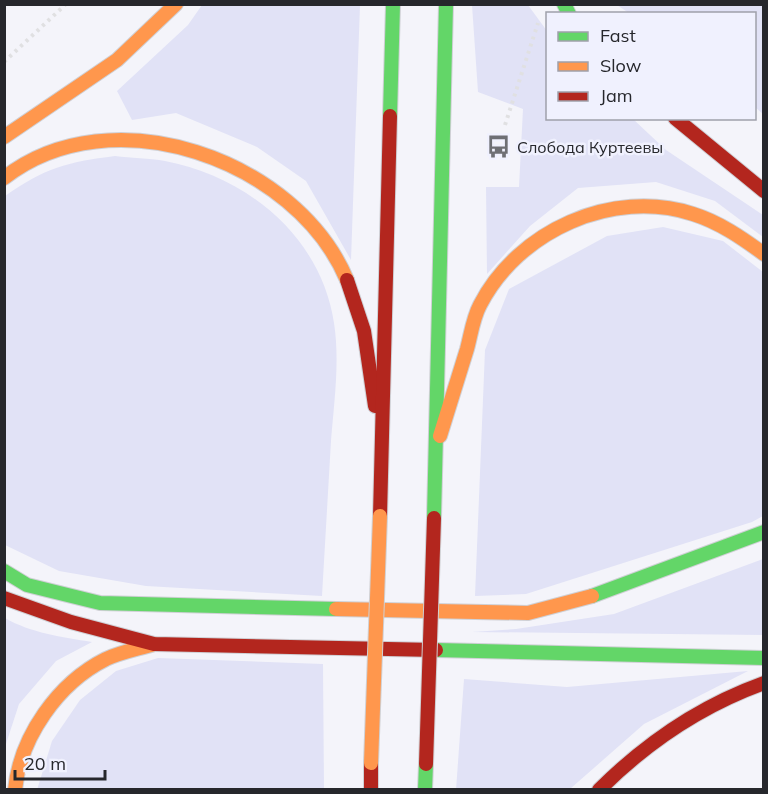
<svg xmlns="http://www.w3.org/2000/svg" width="768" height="794" viewBox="0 0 768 794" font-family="Mulish,sans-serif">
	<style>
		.green { fill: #e1e2f6 }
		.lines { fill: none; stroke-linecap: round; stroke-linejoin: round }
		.fast-casing { stroke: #cfd0d5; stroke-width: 16 }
		.slow-casing { stroke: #cfd0d5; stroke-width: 16 }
		.jam-casing { stroke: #cfd0d5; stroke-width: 16 }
		.path { stroke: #e0e0e2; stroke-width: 4; stroke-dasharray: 3 4.5; stroke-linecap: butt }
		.fast { stroke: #63d668; stroke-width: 14 }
		.slow { stroke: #ff974d; stroke-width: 14 }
		.jam { stroke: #b3261e; stroke-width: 14 }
		.slow-bridge-casing { stroke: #d0d0d3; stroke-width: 16; stroke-linecap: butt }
		.jam-bridge-casing { stroke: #d0d0d3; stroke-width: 16; stroke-linecap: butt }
		.slow-bridge { stroke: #ff974d; stroke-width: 14 }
		.jam-bridge { stroke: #b3261e; stroke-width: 14 }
		.labels { text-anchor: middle; stroke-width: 5; stroke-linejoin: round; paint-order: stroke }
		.poi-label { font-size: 16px; fill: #26272c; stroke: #f0f1fe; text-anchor: start }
	</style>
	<rect width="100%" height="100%" fill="#f4f4fa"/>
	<!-- green -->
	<g class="green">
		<polygon points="202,5 360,5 351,260 306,181 257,147 176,113 132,120 117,91 188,25"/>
		<polygon points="472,5 528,5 547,31 548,118 633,119 666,150 763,215 763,237 715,201 656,182 578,188 530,226 487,274 486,187 519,187 523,109 478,92"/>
		<polygon points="617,5 763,5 763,114 755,107 754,14 629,13"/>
		<path d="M115,156C131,158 149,158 165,161C248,177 321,237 334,323C340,361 334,403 331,441C328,493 325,544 322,596L146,586L59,571L5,545V196C45,168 67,162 115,156Z"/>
		<polygon points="663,227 723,241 763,272 763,516 752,522 526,594 475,596 485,350 509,289 607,236"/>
		<polygon points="763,559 763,635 472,632 516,629 614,614"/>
		<path d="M5,618C31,633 62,637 92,642L56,661L19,704L5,747Z"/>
		<polygon points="158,658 323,664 324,789 37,790 52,741 80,700 116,671"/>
		<polygon points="748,671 644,724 570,789 456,790 464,679 567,687"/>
	</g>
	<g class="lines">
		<defs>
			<g id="fast">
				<polyline points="564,4 569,14"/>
				<polyline points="390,116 393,4"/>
				<polyline points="434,518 446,4"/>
				<polyline points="4,571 27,585 100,603 336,609"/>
				<polyline points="592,596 764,532"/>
				<polyline points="436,650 764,658"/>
				<polyline points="425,790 426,764"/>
			</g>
			<g id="slow">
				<polyline points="4,137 117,60 176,4"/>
				<path d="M4,178C111,94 296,159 347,280"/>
				<path d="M440,436C449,407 458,378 467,349C471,334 473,318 480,305C518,231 612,188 693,214C719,222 742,238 764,254"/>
				<polyline points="336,609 528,613 592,596"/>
				<path d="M15,790C20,737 58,683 106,659C121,652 138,649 154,644"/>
			</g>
			<g id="jam">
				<polyline points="675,118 764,191"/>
				<polyline points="347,280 364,331 375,406"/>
				<polyline points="380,516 390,116"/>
				<polyline points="4,598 71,622 154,644 436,650"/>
				<polyline points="371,763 371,790"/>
				<path d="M599,790C647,742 700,706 764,683"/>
			</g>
		</defs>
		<!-- fast casing -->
		<use href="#fast" class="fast-casing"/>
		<!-- slow casing -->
		<use href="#slow" class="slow-casing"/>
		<!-- jam casing -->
		<use href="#jam" class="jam-casing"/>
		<!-- path -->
		<g class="path">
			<polyline points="4,62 66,4"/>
			<polyline points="505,125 538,23"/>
		</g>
		<!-- fast -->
		<use href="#fast" class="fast"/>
		<!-- slow -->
		<use href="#slow" class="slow"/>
		<!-- jam -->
		<use href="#jam" class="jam"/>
		<defs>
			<polyline id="slow-bridge" points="371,763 380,516"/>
			<polyline id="jam-bridge" points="426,764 434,518"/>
		</defs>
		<!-- slow-bridge casing -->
		<use href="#slow-bridge" class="slow-bridge-casing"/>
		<!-- jam-bridge casing -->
		<use href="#jam-bridge" class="jam-bridge-casing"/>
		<!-- slow-bridge -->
		<use href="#slow-bridge" class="slow-bridge"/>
		<!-- jam-bridge -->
		<use href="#jam-bridge" class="jam-bridge"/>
	</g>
	<!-- icons -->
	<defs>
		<symbol id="bus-bare" viewBox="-9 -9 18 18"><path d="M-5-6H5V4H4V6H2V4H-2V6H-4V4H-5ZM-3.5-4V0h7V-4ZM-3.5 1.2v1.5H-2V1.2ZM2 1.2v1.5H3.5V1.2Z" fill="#6e6f74" stroke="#f0f1fe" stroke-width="2.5" paint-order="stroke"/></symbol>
	</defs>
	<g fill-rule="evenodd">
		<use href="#bus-bare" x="482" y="130" width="33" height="33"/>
	</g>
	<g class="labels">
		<!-- poi labels -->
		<g class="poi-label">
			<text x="517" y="153">Слобода Куртеевы</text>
		</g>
	</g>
	<!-- border -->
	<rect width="768" height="794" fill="none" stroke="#26272c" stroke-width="12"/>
	<!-- legend -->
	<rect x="546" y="12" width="210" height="108" fill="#f0f1fe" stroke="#9fa0aa" stroke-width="1.5"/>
	<rect x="558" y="32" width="30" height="9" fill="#63d668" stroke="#9fa0aa" stroke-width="1.5"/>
	<text x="600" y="42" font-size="18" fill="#26272c">Fast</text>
	<rect x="558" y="62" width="30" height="9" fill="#ff974d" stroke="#9fa0aa" stroke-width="1.5"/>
	<text x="600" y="72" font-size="18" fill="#26272c">Slow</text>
	<rect x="558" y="92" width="30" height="9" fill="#b3261e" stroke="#9fa0aa" stroke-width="1.5"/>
	<text x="600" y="102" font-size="18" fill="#26272c">Jam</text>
	<!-- scale -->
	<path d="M15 770v9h90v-9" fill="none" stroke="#26272c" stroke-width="3"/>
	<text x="24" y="770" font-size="18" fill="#26272c" stroke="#f0f1fe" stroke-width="4.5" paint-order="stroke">20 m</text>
</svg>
